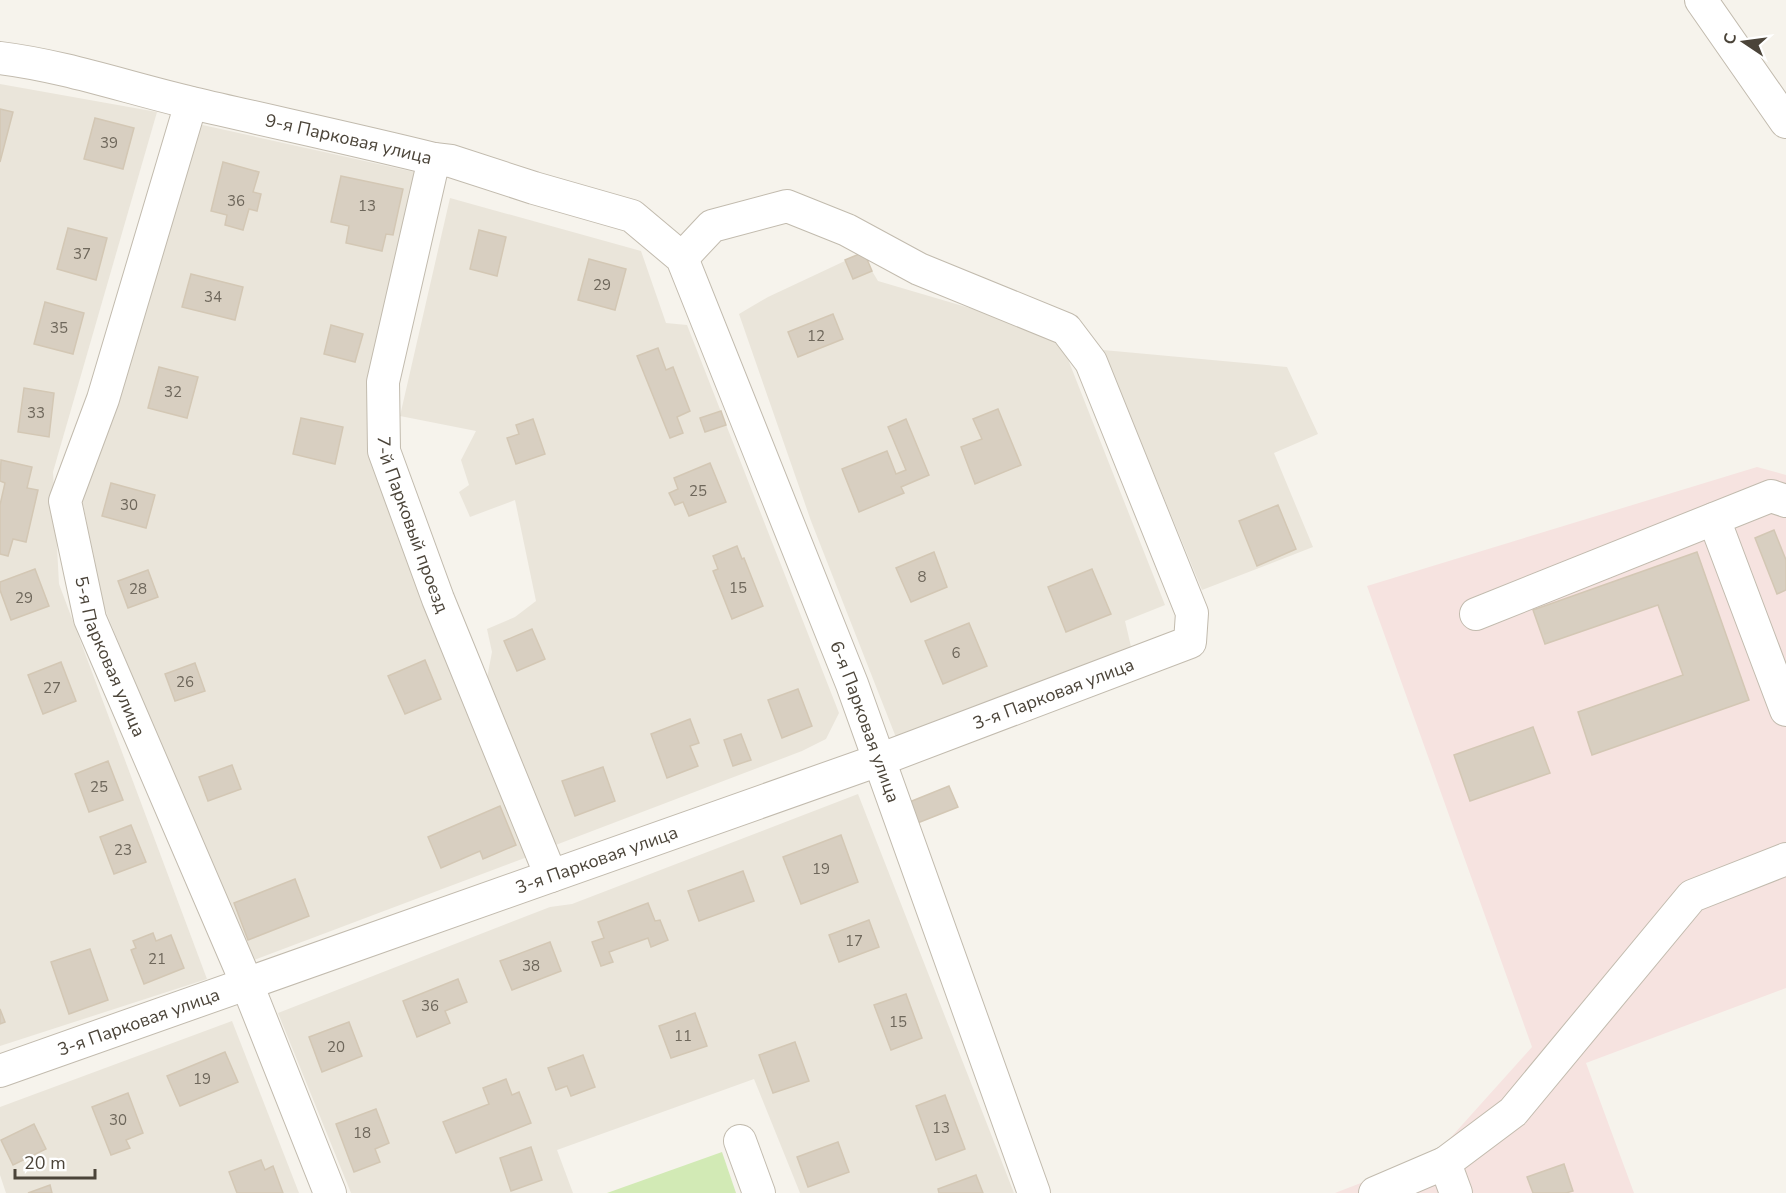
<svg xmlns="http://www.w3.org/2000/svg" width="1786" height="1193" viewBox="0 0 1786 1193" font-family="'Nunito Sans',sans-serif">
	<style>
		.residential { fill: #eae5da }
		.medical { fill: #f6e3e0 }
		.green { fill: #d2eab5 }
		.building { fill: #d8cfc1; stroke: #d3c7b4; stroke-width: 1.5 }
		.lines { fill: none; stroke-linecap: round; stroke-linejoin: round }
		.minor-casing { stroke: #c2bbae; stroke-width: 34 }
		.minor { stroke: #fff; stroke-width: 32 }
		.labels { text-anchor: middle; stroke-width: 4.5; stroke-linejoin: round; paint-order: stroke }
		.number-label { font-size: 15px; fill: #6e675b }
		.street-label { font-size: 18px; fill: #4b4439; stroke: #fff }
	</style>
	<rect width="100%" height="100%" fill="#f6f3ec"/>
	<!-- residential -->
	<g class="residential">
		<polygon points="0,84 157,112 53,472 59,584 207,979 0,1046"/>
		<polygon points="198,124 419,173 370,376 369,457 530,856 249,962 104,607 82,500"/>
		<polygon points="450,198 641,251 666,323 687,325 839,713 826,739 802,751 553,846 487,678 492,652 487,629 515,617 536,601 515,500 470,517 459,492 469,485 461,460 476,431 400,416"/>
		<polygon points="864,252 872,271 878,281 1058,334 1165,605 1125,621 1132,651 897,740 811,521 739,314 768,297"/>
		<polygon points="1103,350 1287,367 1318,434 1274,453 1313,547 1202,590"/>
		<polygon points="858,794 1014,1193 800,1193 754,1079 557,1150 573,1193 351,1193 278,1013 550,907 572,904"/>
		<polygon points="232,1021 299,1193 6,1193 0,1175 0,1107"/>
	</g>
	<!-- medical -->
	<polygon class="medical" points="1757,467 1786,475 1786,988 1586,1063 1634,1193 1335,1193 1436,1154 1532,1047 1367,586"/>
	<!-- green -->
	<polygon class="green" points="722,1152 736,1193 607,1193"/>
	<!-- building -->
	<g class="building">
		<polygon points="0,109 13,112 0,162"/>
		<polygon points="95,118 134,128 123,169 84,159"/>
		<polygon points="223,162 259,172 253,192 261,194 257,211 249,209 243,230 225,225 227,215 211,211"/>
		<polygon points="341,176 403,189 393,235 386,234 382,251 346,243 349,226 331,222"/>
		<polygon points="68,228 107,238 96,280 57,269"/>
		<polygon points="479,230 506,237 497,276 470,269"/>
		<polygon points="864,252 872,271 853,279 845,260"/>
		<polygon points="589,259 626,269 615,310 578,300"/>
		<polygon points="191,274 243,287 235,320 182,307"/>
		<polygon points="45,302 84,313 73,354 34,344"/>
		<polygon points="833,314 843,339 798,357 788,332"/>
		<polygon points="331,325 363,334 355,362 324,354"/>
		<polygon points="658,348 666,370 673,367 690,411 677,417 683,433 670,438 637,356"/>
		<polygon points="159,367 198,377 187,418 148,408"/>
		<polygon points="24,388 54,393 49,437 18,432"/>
		<polygon points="998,409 1021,465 975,484 961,447 982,439 973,419"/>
		<polygon points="721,411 726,425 705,432 700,418"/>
		<polygon points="301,418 343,427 335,464 293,454"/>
		<polygon points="533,419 545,454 516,464 507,438 519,434 516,425"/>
		<polygon points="906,419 929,475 901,487 904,493 859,512 842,469 887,451 896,474 906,470 888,427"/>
		<polygon points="1,460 32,467 27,488 38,490 26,542 13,539 8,556 0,554 0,505 5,483 0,481"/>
		<polygon points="710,463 726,502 689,516 683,502 675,505 669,493 678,489 674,478"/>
		<polygon points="111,483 155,495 146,528 102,516"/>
		<polygon points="1278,505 1296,549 1257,566 1239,521"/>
		<polygon points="1774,530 1786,560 1786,590 1777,594 1755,538"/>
		<polygon points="737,546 742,559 744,558 763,606 732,619 713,571 718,569 713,556"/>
		<polygon points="934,552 947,587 911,602 896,568"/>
		<polygon points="1697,552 1749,700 1592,755 1578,712 1683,675 1658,605 1545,644 1533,610"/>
		<polygon points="35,569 49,606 11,620 0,590 0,582"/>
		<polygon points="1092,569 1111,614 1066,632 1048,587"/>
		<polygon points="148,570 158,597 128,608 118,581"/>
		<polygon points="969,623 987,666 943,684 925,641"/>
		<polygon points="532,629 545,659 517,671 504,641"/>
		<polygon points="425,660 441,699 405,714 388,676"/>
		<polygon points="61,662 76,701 43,714 28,675"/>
		<polygon points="195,663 205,691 175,701 165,674"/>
		<polygon points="798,689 812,726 782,738 768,700"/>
		<polygon points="690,719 699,743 690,746 698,766 667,778 651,734"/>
		<polygon points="1533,727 1550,773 1470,801 1454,755"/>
		<polygon points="741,734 751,760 733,766 724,740"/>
		<polygon points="108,761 123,800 89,812 75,774"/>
		<polygon points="232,765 241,789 208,801 199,777"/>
		<polygon points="603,767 615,801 575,816 562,781"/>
		<polygon points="949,786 958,807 915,824 907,803"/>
		<polygon points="500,806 516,845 483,859 480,851 441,868 428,837"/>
		<polygon points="131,825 146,862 114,874 100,837"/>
		<polygon points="841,835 858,882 801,904 783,857"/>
		<polygon points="743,871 754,901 699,921 688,891"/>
		<polygon points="295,879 309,916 248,940 234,903"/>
		<polygon points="648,903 655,921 660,920 668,940 651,947 648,938 609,952 613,962 601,966 592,942 604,938 598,922"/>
		<polygon points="869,920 879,947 839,962 829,935"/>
		<polygon points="153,933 156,941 171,935 184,968 144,984 131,950 136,948 133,941"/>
		<polygon points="550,942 561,971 512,990 500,961"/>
		<polygon points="90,949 108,1000 69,1014 51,962"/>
		<polygon points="458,979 467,1002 445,1011 450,1023 417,1037 403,1001"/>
		<polygon points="906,994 922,1038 891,1050 874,1005"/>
		<polygon points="0,1009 5,1022 0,1024"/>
		<polygon points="695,1013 707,1046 671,1058 659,1026"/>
		<polygon points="349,1022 362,1056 322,1072 309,1037"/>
		<polygon points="795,1042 809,1081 773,1093 759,1055"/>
		<polygon points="225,1052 238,1082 180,1106 167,1076"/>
		<polygon points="583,1055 595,1087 571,1096 567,1086 556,1090 548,1068"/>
		<polygon points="506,1079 512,1095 519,1092 531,1123 456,1153 443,1122 489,1104 483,1088"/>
		<polygon points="128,1093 143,1133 126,1140 130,1148 111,1155 92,1107"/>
		<polygon points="945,1095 965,1149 936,1160 916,1106"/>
		<polygon points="376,1109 389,1143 375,1149 380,1162 354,1172 336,1124"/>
		<polygon points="34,1124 46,1149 13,1165 1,1140"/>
		<polygon points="838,1142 849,1172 808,1187 797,1157"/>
		<polygon points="531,1147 542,1180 511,1191 500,1158"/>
		<polygon points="261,1160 265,1170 273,1166 283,1193 237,1193 229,1172"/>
		<polygon points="1564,1164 1573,1191 1566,1193 1533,1193 1527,1177"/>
		<polygon points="976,1175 983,1193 939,1193 938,1189"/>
		<polygon points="50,1185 52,1193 28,1193"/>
	</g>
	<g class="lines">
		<defs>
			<g id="minor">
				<polyline points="1701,0 1786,122"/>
				<path id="s1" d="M0,58C65,66 128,88 192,103C273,122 353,139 434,159L451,161L534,188L632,216L682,258L852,684L1034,1193"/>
				<path id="s2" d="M191,103L103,399L65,501L90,619L247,984L330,1193"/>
				<path id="s3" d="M434,159L383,382L384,451L438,599L551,876"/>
				<polyline points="1714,519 1786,710"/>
				<polyline points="1476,614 1771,496 1786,501"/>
				<path id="s4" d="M0,1071L879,760L1190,642L1192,613L1091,362L1066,329L919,269L847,230L787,206L712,226L682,258"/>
				<polyline points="740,1141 759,1193"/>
				<polyline points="1445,1163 1513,1112 1692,896 1786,859"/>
				<polyline points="1375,1193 1445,1163 1456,1193"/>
			</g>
		</defs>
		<!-- minor casing -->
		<use href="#minor" class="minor-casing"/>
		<!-- minor -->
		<use href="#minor" class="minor"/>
	</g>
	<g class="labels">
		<!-- number labels -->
		<g class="number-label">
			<text x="109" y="148">39</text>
			<text x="236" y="206">36</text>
			<text x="367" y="211">13</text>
			<text x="82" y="259">37</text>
			<text x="602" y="290">29</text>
			<text x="213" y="302">34</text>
			<text x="59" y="333">35</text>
			<text x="816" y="341">12</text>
			<text x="173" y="397">32</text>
			<text x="36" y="418">33</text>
			<text x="698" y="496">25</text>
			<text x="129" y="510">30</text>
			<text x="922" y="582">8</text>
			<text x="738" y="593">15</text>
			<text x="138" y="594">28</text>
			<text x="24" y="603">29</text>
			<text x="956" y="658">6</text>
			<text x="185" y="687">26</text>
			<text x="52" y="693">27</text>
			<text x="99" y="792">25</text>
			<text x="123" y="855">23</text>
			<text x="821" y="874">19</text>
			<text x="854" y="946">17</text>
			<text x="157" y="964">21</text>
			<text x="531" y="971">38</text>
			<text x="430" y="1011">36</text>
			<text x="898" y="1027">15</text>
			<text x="683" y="1041">11</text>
			<text x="336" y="1052">20</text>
			<text x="202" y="1084">19</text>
			<text x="118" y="1125">30</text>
			<text x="941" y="1133">13</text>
			<text x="362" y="1138">18</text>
		</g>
		<!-- street labels -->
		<g class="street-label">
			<text dy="6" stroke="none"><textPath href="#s1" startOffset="358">9-я Парковая улица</textPath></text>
			<text dy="6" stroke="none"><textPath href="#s3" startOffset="376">7-й Парковый проезд</textPath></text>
			<text dy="6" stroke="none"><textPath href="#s2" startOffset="580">5-я Парковая улица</textPath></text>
			<text dy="6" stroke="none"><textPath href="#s4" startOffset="1119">3-я Парковая улица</textPath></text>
			<text dy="6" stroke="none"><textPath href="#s1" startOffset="1216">6-я Парковая улица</textPath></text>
			<text dy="6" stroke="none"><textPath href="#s4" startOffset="633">3-я Парковая улица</textPath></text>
			<text dy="6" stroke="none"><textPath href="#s4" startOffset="147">3-я Парковая улица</textPath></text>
		</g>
	</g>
	<!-- north arrow -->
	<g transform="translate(1744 42) rotate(283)" stroke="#ffffff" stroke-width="4.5" paint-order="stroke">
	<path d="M0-4.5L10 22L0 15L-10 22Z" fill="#4b4439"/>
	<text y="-9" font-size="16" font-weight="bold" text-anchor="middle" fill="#4b4439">С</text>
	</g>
	<!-- scale -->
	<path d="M15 1169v9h80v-9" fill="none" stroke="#4b4439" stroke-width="3"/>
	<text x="24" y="1169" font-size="18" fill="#4b4439" stroke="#ffffff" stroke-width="4.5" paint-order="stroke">20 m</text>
</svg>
